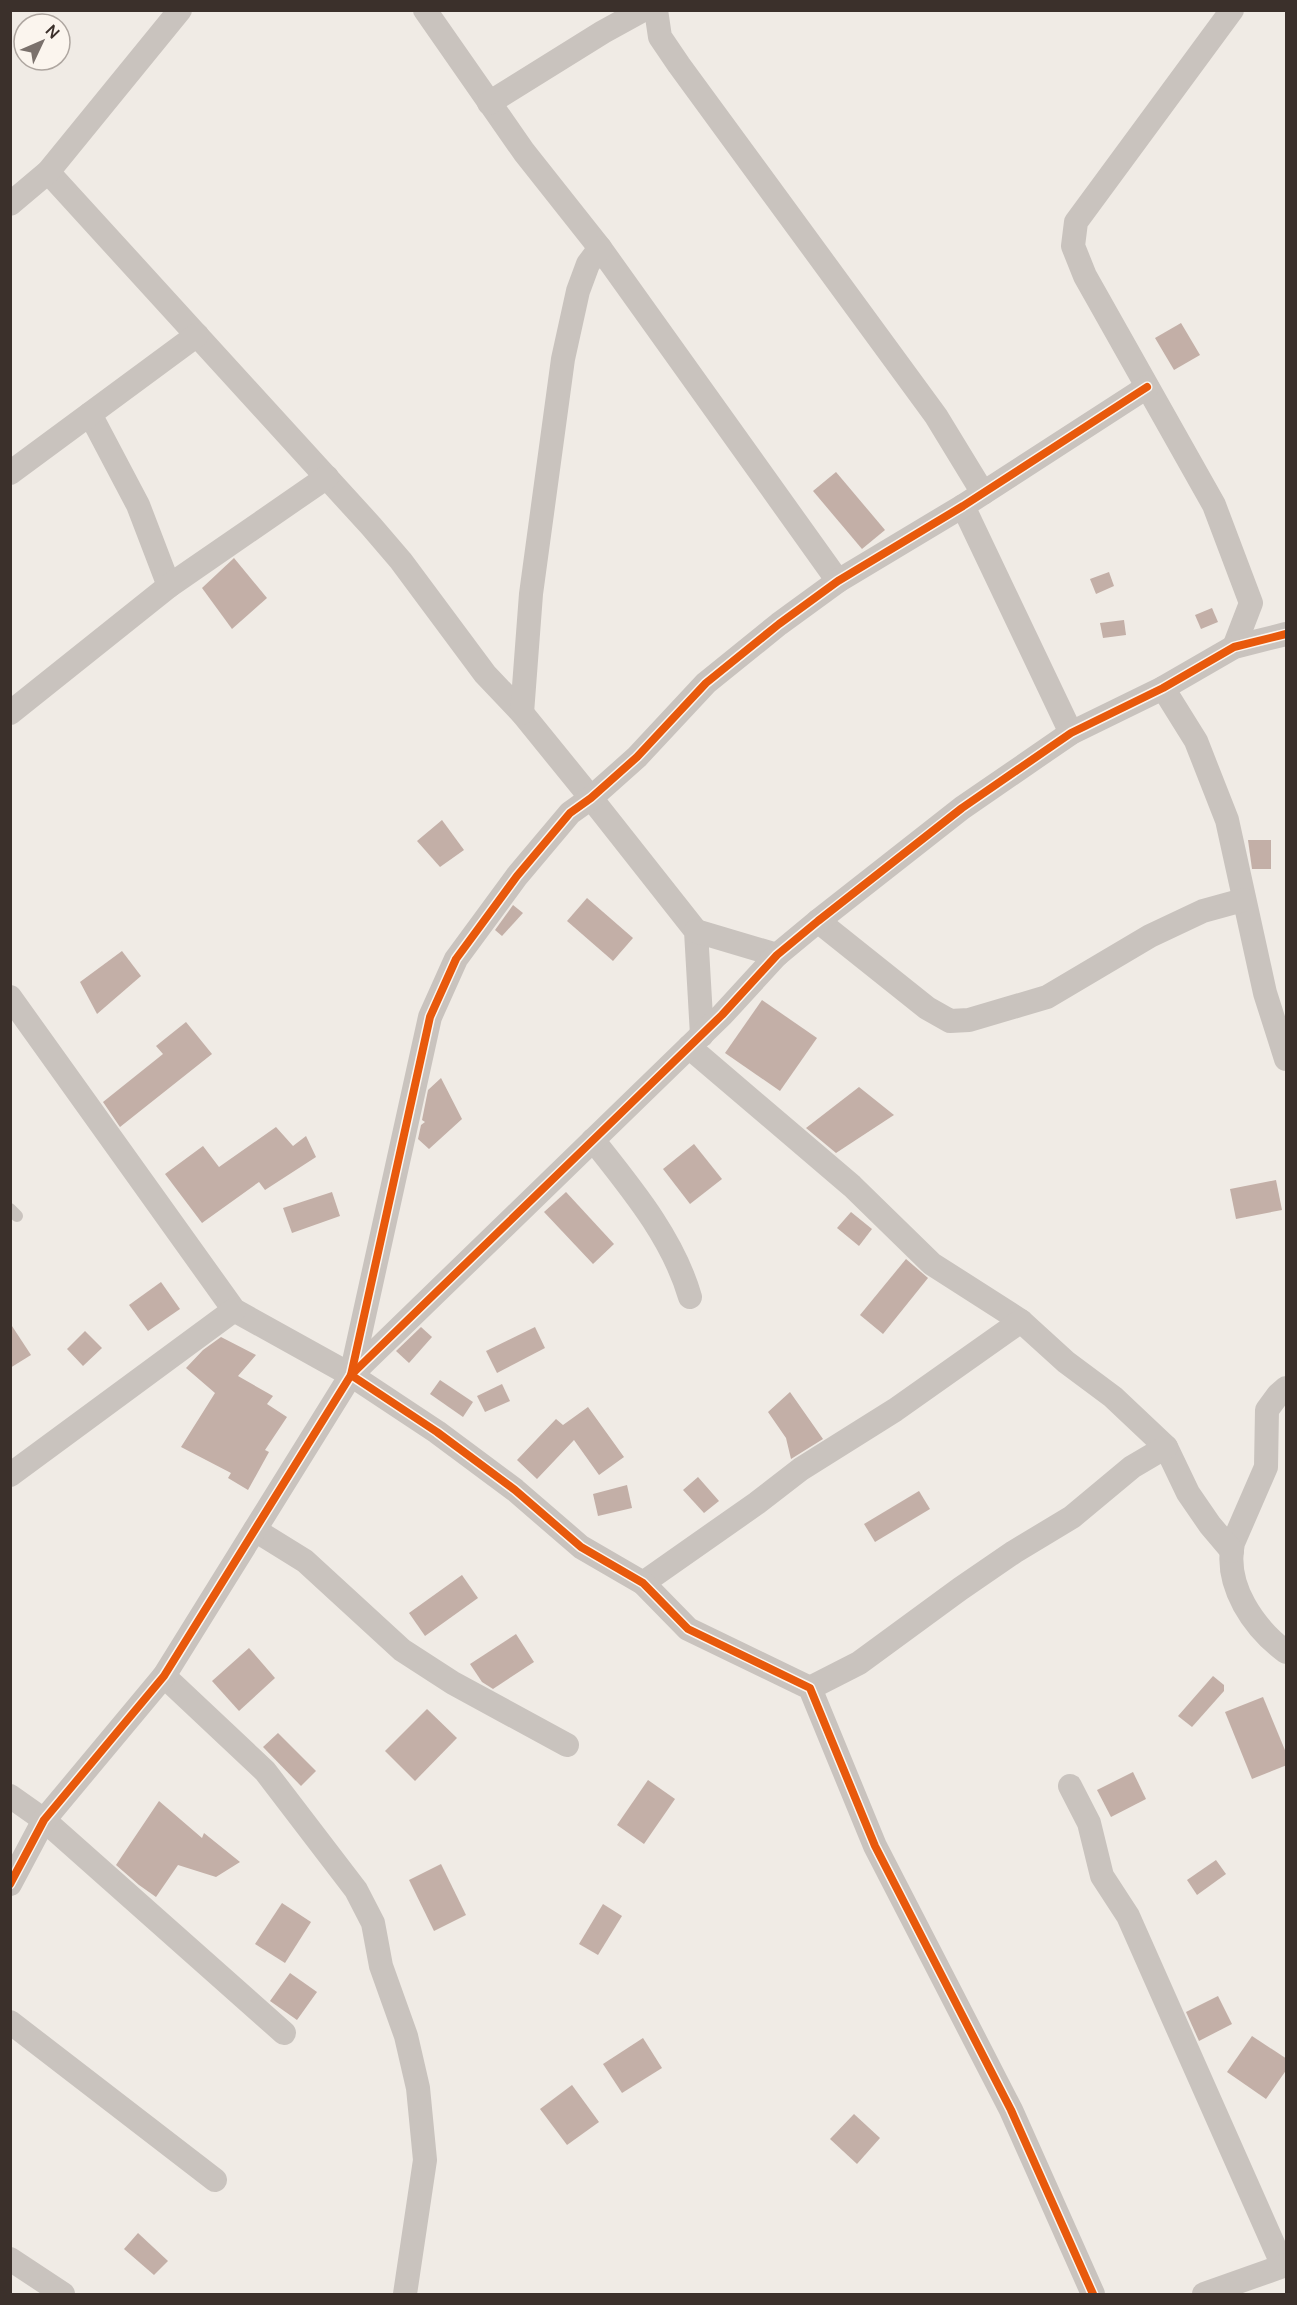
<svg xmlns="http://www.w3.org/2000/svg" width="1297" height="2305" viewBox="0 0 1297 2305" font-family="Manrope,sans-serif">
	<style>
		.building { fill: #c3afa7 }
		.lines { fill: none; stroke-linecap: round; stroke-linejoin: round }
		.service { stroke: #c9c3be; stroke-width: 12 }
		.minor { stroke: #c9c3be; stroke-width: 24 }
		.cycleway-casing { stroke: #fbf5ee; stroke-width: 11 }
		.cycleway { stroke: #e8590c; stroke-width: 8 }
	</style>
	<rect width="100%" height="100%" fill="#f0ebe5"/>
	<!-- building -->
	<g class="building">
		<polygon points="1181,323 1200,355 1174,370 1155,338"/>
		<polygon points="836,472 885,530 862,549 813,491"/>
		<polygon points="234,558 267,598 232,629 202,588"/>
		<polygon points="1109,572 1114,586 1096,594 1090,579"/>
		<polygon points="1212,608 1218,622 1201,629 1195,615"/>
		<polygon points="1124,620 1126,635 1103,638 1100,623"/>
		<polygon points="442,820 464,850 440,867 417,841"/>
		<polygon points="1248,840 1271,840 1271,869 1252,869"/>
		<polygon points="587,898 633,938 613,961 567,921"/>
		<polygon points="513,905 523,913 502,936 495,930"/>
		<polygon points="122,951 141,976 97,1014 80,982"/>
		<polygon points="762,1000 817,1038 780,1091 725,1053"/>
		<polygon points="186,1022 212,1054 120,1127 103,1102 163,1054 156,1046"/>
		<polygon points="441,1078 462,1119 429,1149 418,1139 421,1125 425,1122 422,1120 428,1090"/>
		<polygon points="859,1087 894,1115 836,1153 806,1128"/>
		<polygon points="276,1127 293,1146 306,1136 316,1157 265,1190 259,1182 202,1223 165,1174 203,1146 219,1167"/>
		<polygon points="694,1144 722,1179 690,1204 663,1169"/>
		<polygon points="1276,1180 1282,1210 1236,1219 1230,1189"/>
		<polygon points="332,1192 340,1216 292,1233 283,1208"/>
		<polygon points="566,1192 614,1244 593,1264 544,1212"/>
		<polygon points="851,1212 872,1229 859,1246 837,1228"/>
		<polygon points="906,1259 928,1278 883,1334 860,1315"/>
		<polygon points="161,1282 180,1309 148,1331 129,1305"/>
		<polygon points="10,1323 31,1355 10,1368"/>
		<polygon points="421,1327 432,1337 409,1363 396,1351"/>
		<polygon points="535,1327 545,1348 497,1373 486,1351"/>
		<polygon points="85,1331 102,1348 83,1366 67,1349"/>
		<polygon points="221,1337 256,1355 238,1376 273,1396 267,1404 287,1417 265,1450 269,1452 248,1490 228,1478 231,1473 181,1447 215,1393 186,1368 203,1350"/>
		<polygon points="440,1380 473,1402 463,1417 430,1394"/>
		<polygon points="502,1384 510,1401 485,1412 477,1396"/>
		<polygon points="790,1392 823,1439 791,1459 786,1438 768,1412"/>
		<polygon points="588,1407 624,1457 599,1475 574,1440 537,1479 517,1460 556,1419 563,1425"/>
		<polygon points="698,1477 719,1501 704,1513 683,1490"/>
		<polygon points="627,1485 632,1508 598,1516 593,1494"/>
		<polygon points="919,1491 930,1509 875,1542 864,1524"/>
		<polygon points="462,1575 478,1598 425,1636 409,1613"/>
		<polygon points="516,1634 534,1662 493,1689 482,1682 470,1664"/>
		<polygon points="249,1648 275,1678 239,1711 212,1681"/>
		<polygon points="1213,1676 1224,1685 1224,1691 1192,1727 1178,1716"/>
		<polygon points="1263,1697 1287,1755 1287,1765 1252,1779 1225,1712"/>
		<polygon points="427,1709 457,1738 415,1781 385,1751"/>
		<polygon points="278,1733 316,1771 301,1786 263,1747"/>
		<polygon points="1133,1772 1146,1799 1111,1817 1097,1790"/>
		<polygon points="648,1780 675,1799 644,1844 617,1825"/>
		<polygon points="159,1801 202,1838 204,1833 240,1862 216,1877 178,1865 156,1897 139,1885 116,1865"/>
		<polygon points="1216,1860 1226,1874 1197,1895 1187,1880"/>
		<polygon points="441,1864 466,1915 434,1931 409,1880"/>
		<polygon points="282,1903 311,1922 285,1963 255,1944"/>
		<polygon points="603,1904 622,1916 598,1955 579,1944"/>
		<polygon points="290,1973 317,1992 297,2020 270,2001"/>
		<polygon points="1218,1996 1232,2024 1199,2041 1186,2012"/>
		<polygon points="1252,2036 1287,2059 1287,2069 1266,2099 1227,2072"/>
		<polygon points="643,2038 662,2068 622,2093 603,2064"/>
		<polygon points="572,2085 599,2122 567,2145 540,2109"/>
		<polygon points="854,2114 880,2138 857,2164 830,2139"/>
		<polygon points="138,2233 168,2261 154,2275 124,2249"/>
	</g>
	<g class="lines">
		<!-- service -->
		<polyline class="service" points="10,1209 17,1216"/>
		<!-- minor -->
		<g class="minor">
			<polyline points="425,10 524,152 600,248 838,581"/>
			<polyline points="656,10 660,37 679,65 936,416 983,493"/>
			<polyline points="1232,10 1076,222 1073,246 1085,276 1214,505 1251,603 1234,647"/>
			<polyline points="489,103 603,32 643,10"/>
			<polyline points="48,172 371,526 401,561 485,674 522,713 591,798 696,931 702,1035"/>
			<polyline points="10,204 48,172 180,10"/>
			<polyline points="90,414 138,505 169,586"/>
			<polyline points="10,473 197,335"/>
			<polyline points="963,506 1071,733"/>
			<polyline points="1163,688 1196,741 1227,820 1265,993 1286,1059"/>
			<polyline points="10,713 169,586 327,477"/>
			<polyline points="522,713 531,594 563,359 578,291 588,264 600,248"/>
			<polyline points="818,921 927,1008 950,1021 969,1020 1047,997 1150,936 1203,911 1243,900"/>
			<polyline points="696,931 777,955"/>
			<polyline points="10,997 234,1310 351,1375"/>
			<polyline points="689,1047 852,1186 932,1264 1021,1321"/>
			<path d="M593,1140C631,1188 673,1238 690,1297"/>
			<path d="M1286,1388L1278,1395L1267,1410L1266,1467L1233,1543C1224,1586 1254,1628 1286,1652"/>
			<polyline points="10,1475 234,1310"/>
			<polyline points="255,1530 305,1561 402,1650 453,1683 567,1745"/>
			<polyline points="643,1583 757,1503 801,1469 895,1410 1021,1321 1066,1362 1113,1397 1166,1447 1188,1493 1210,1525 1232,1551"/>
			<polyline points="164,1676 265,1771 356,1890 373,1923 381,1966 406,2036 418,2088 425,2160 405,2294"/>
			<polyline points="810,1688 859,1663 960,1589 1014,1552 1072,1517 1132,1467 1166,1447"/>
			<polyline points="1070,1786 1089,1823 1102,1876 1128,1916 1283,2266"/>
			<polyline points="10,1796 44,1820 284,2033"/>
			<polyline points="10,1884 44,1820 164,1676 351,1375 722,1015 777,955 818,921 962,808 1071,733 1163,688 1234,647 1286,634"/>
			<polyline points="10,2022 215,2180"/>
			<polyline points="10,2259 63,2294"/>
			<polyline points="1093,2294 1011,2110 875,1846 810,1688 688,1629 643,1583 581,1547 515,1490 437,1432 351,1375 430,1017 456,959 517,876 570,813 591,798 637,757 706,683 779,624 838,581 963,506 1147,387"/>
			<polyline points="1204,2294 1286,2265"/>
		</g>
		<defs>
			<g id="cycleway">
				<polyline points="10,1884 44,1820 164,1676 351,1375 722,1015 777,955 818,921 962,808 1071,733 1163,688 1234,647 1286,634"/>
				<polyline points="1093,2294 1011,2110 875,1846 810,1688 688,1629 643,1583 581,1547 515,1490 437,1432 351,1375 430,1017 456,959 517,876 570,813 591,798 637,757 706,683 779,624 838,581 963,506 1147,387"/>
			</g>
		</defs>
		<!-- cycleway casing -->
		<use href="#cycleway" class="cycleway-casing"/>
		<!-- cycleway -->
		<use href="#cycleway" class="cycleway"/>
	</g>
	<!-- border -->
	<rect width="1297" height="2305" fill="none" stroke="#3b302b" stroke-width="24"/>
	<!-- north arrow -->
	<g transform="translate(42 42) rotate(46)"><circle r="28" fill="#fbf5ee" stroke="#aea6a0" stroke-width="1.5"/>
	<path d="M0-4.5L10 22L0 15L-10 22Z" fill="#7a716c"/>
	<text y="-9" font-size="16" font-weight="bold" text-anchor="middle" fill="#3b302b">N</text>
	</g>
</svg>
